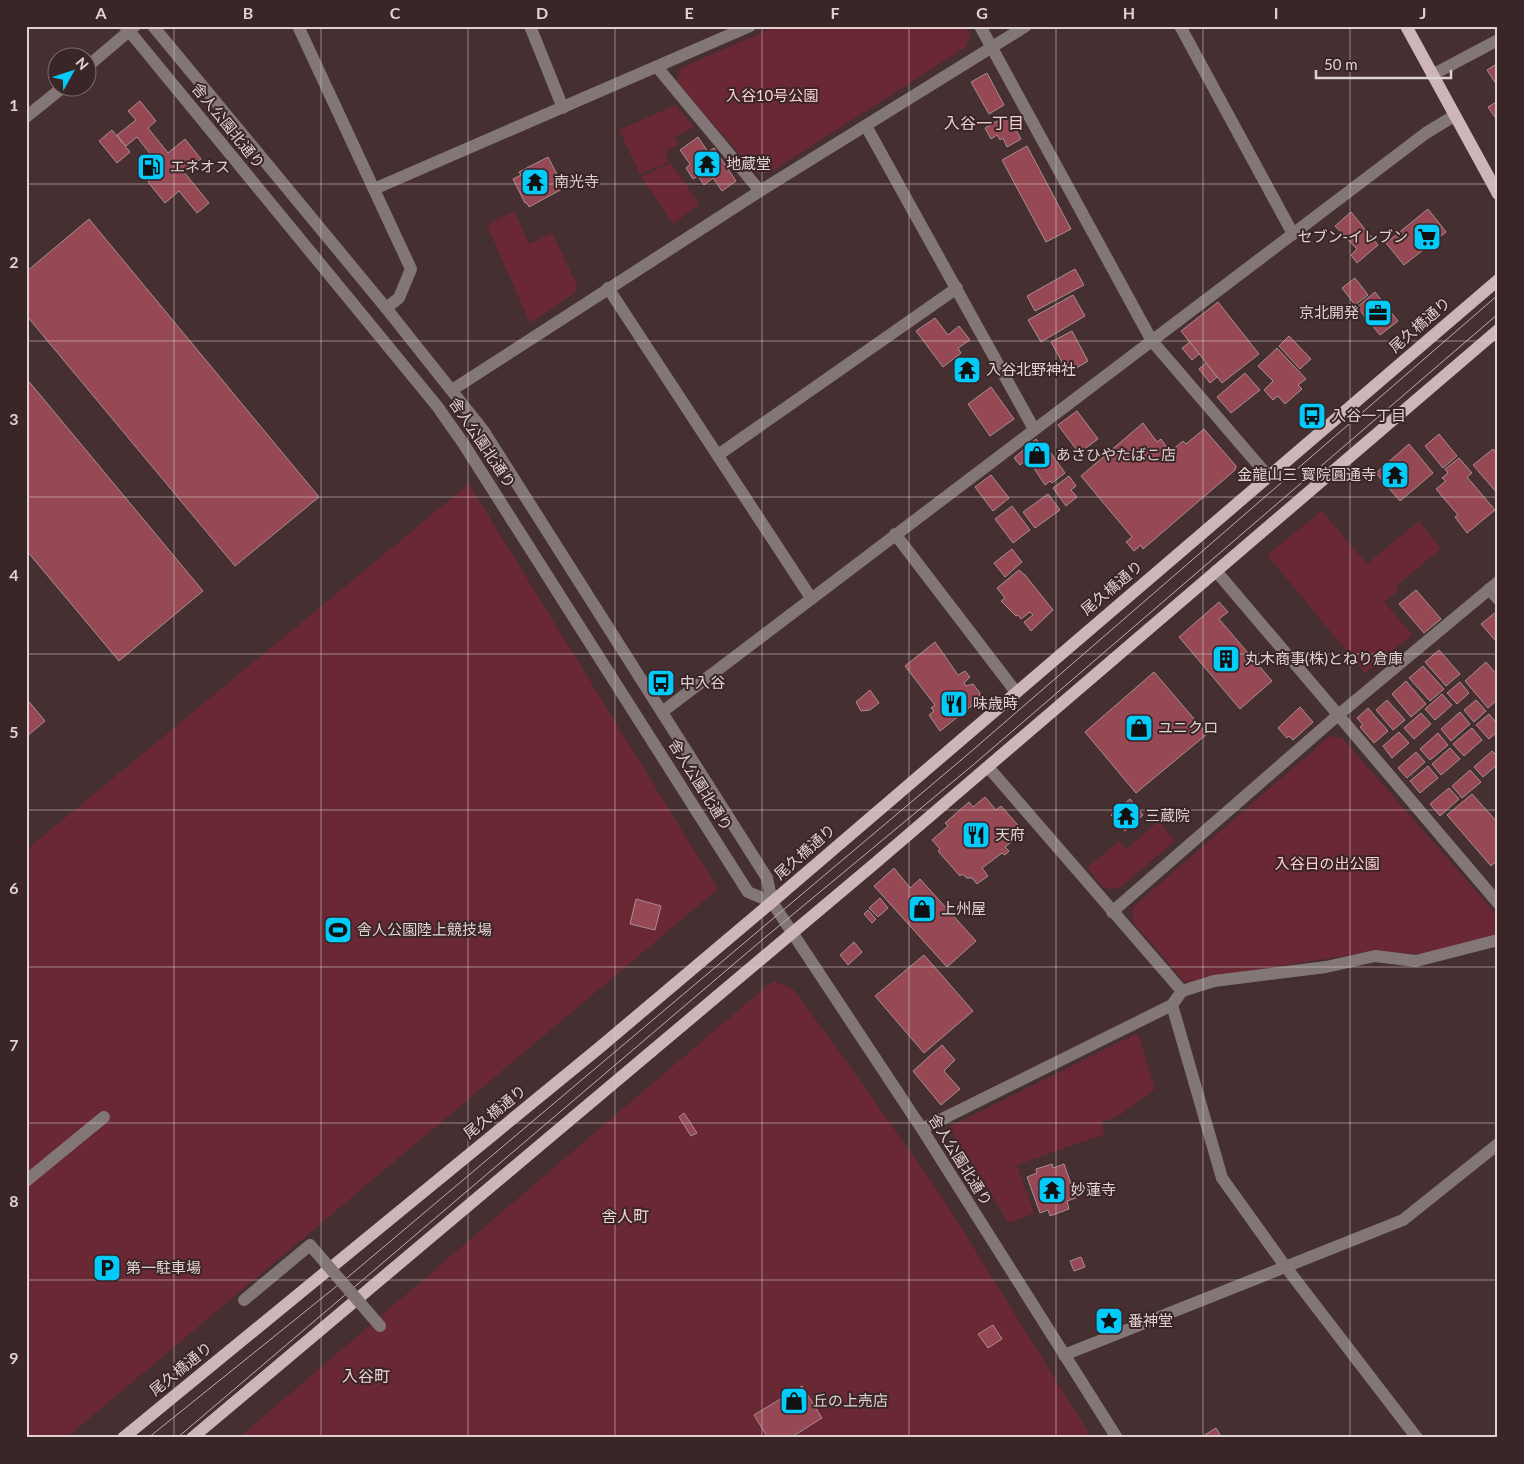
<svg xmlns="http://www.w3.org/2000/svg" width="1524" height="1464" viewBox="0 0 1524 1464" font-family="Lato,'Noto Sans JP',sans-serif">
	<style>
		.green { fill: #692833 }
		.building { fill: #964854; stroke: #a98e90 }
		.lines { fill: none; stroke-linecap: round; stroke-linejoin: round }
		.minor { stroke: #827677; stroke-width: 12 }
		.major { stroke: #ceb6b8; stroke-width: 12 }
		.tram { stroke: #bfaeaf; stroke-width: 1 }
		.minor-bridge { stroke: #827677; stroke-width: 12 }
		.grid { fill: none; stroke: #e0d1d2; stroke-width: 1; stroke-opacity: 0.55 }
		.labels { text-anchor: middle; stroke-width: 4; stroke-linejoin: round; paint-order: stroke }
		.park-label { font-size: 15px; fill: #ffcfd3; stroke: #3a2527 }
		.street-label { font-size: 15px; fill: #e0d1d2; stroke: #3a2527 }
		.poi-label { font-size: 15px; fill: #e0d1d2; stroke: #3a2527; text-anchor: start }
		.neighbourhood-label { font-size: 16px; fill: #edd0d2; stroke: #3a2527 }
		.neatline { fill: none; stroke: #e0d1d2; stroke-width: 2 }
		.grid-label { font-size: 16px; text-anchor: middle; font-weight: bold; fill: #e0d1d2 }
	</style>
	<rect width="100%" height="100%" fill="#452f31"/>
	<!-- green -->
	<g class="green">
		<polygon points="777,26 966,26 970,34 966,47 769,173 756,173 677,82 681,68"/>
		<polygon points="676,105 694,127 674,137 678,145 665,151 669,162 640,174 619,130"/>
		<polygon points="671,163 699,204 674,224 641,177"/>
		<polygon points="514,211 529,244 552,233 578,287 573,294 530,323 487,225"/>
		<polygon points="469,484 718,889 66,1438 26,1438 26,850"/>
		<polygon points="1322,511 1367,564 1419,521 1441,549 1396,586 1399,590 1384,602 1412,635 1365,673 1267,555"/>
		<polygon points="1330,736 1342,738 1498,916 1498,935 1420,954 1376,951 1205,978 1195,984 1184,981 1132,921 1133,907"/>
		<polygon points="1159,821 1175,841 1118,889 1104,888 1087,868 1119,841 1126,849"/>
		<path d="M773,981L793,989L842,1055L942,1197L1092,1438H238C417,1286 594,1132 773,981Z"/>
		<polygon points="1138,1033 1155,1089 1120,1115 1101,1123 1105,1134 1017,1165 1034,1213 1009,1223 949,1127"/>
	</g>
	<!-- building -->
	<g class="building">
		<polygon points="1498,63 1498,87 1487,70"/>
		<polygon points="987,73 1004,105 989,114 971,82"/>
		<polygon points="140,101 156,121 148,128 168,153 185,139 201,159 184,172 209,203 197,213 179,191 165,203 148,182 163,170 137,137 126,146 117,135 136,120 128,111"/>
		<polygon points="1498,101 1498,115 1495,117 1488,107"/>
		<polygon points="1008,115 1021,139 1007,147 1003,138 1000,140 997,135 991,139 985,128"/>
		<polygon points="112,130 130,152 117,163 99,141"/>
		<polygon points="698,137 708,152 714,148 736,181 722,191 713,178 704,185 698,176 693,179 686,168 690,164 680,150"/>
		<polygon points="1027,146 1071,229 1046,242 1002,160"/>
		<polygon points="548,157 564,188 529,207 527,203 525,203 513,179 521,175 519,172"/>
		<polygon points="1428,209 1446,232 1404,265 1386,243"/>
		<polygon points="1351,212 1378,245 1357,263 1351,255 1357,249 1335,226"/>
		<polygon points="89,219 319,497 235,566 26,315 26,272"/>
		<polygon points="1075,269 1084,285 1035,311 1027,296"/>
		<polygon points="1355,278 1368,295 1355,305 1342,288"/>
		<polygon points="1375,292 1398,321 1380,335 1357,307"/>
		<polygon points="1073,295 1085,316 1041,342 1028,320"/>
		<polygon points="1218,302 1259,354 1222,383 1181,331"/>
		<polygon points="935,318 948,335 959,326 970,340 958,348 961,353 943,367 916,331"/>
		<polygon points="1072,331 1088,361 1068,373 1051,342"/>
		<polygon points="1289,336 1311,359 1300,369 1279,346"/>
		<polygon points="1190,342 1199,354 1192,360 1182,348"/>
		<polygon points="1277,348 1306,379 1298,385 1302,389 1285,404 1278,396 1273,400 1264,390 1273,381 1258,366"/>
		<polygon points="968,359 977,374 965,381 957,366"/>
		<polygon points="1206,363 1217,377 1210,383 1199,369"/>
		<polygon points="1245,373 1260,390 1231,413 1217,397"/>
		<polygon points="26,378 203,591 119,661 26,550"/>
		<polygon points="991,387 1014,419 990,436 968,404"/>
		<polygon points="1077,411 1098,439 1079,453 1058,425"/>
		<polygon points="1143,423 1157,442 1161,439 1170,452 1183,441 1186,444 1204,429 1236,466 1235,470 1143,549 1141,545 1134,551 1126,542 1132,537 1081,476"/>
		<polygon points="1439,434 1457,456 1443,468 1425,446"/>
		<polygon points="1036,439 1049,454 1051,453 1065,473 1052,483 1050,481 1045,485 1028,459 1020,465 1014,458"/>
		<polygon points="1409,444 1433,473 1400,501 1376,473"/>
		<polygon points="1493,449 1498,455 1498,494 1473,465"/>
		<polygon points="1459,458 1472,473 1467,477 1495,510 1467,533 1455,517 1458,515 1436,489 1446,481 1442,478 1448,473 1445,469"/>
		<polygon points="991,475 1009,498 993,511 975,487"/>
		<polygon points="1069,476 1076,486 1071,490 1077,497 1066,506 1053,488"/>
		<polygon points="1048,494 1060,510 1035,528 1023,512"/>
		<polygon points="1012,506 1030,530 1013,543 995,519"/>
		<polygon points="1012,549 1022,562 1005,577 994,563"/>
		<polygon points="1019,570 1025,575 1053,610 1031,631 1024,622 1033,615 1030,612 1021,619 1018,615 1016,616 1001,601 1005,598 997,588"/>
		<polygon points="1416,590 1441,619 1424,633 1399,604"/>
		<polygon points="1219,602 1228,612 1219,619 1272,681 1240,709 1179,637"/>
		<polygon points="1496,612 1498,614 1498,638 1495,640 1481,624"/>
		<polygon points="935,642 958,675 965,671 970,677 964,683 966,686 973,684 980,693 979,700 940,731 929,715 934,711 931,708 935,705 905,666"/>
		<polygon points="1439,650 1460,674 1446,686 1425,662"/>
		<polygon points="1486,662 1498,676 1498,699 1488,708 1465,681"/>
		<polygon points="1423,666 1444,689 1430,701 1409,678"/>
		<polygon points="1154,672 1207,734 1136,793 1085,732"/>
		<polygon points="1406,681 1426,704 1411,717 1392,694"/>
		<polygon points="1460,682 1469,693 1457,704 1447,693"/>
		<polygon points="870,690 879,703 870,710 861,711 856,702"/>
		<polygon points="1442,694 1452,705 1435,720 1425,709"/>
		<polygon points="26,698 45,721 26,737"/>
		<polygon points="1387,700 1405,720 1393,730 1376,710"/>
		<polygon points="1476,700 1486,711 1474,722 1464,710"/>
		<polygon points="1300,707 1313,722 1293,740 1289,736 1287,738 1278,728"/>
		<polygon points="1368,708 1388,731 1374,743 1360,727 1363,725 1357,718"/>
		<polygon points="1460,712 1470,724 1451,741 1441,729"/>
		<polygon points="1421,713 1431,724 1414,739 1404,728"/>
		<polygon points="1489,714 1498,725 1498,731 1489,739 1476,725"/>
		<polygon points="1472,728 1482,740 1464,756 1453,744"/>
		<polygon points="1399,732 1409,743 1392,758 1383,746"/>
		<polygon points="1438,733 1448,745 1430,760 1420,749"/>
		<polygon points="1450,748 1460,759 1441,775 1432,764"/>
		<polygon points="1492,751 1498,757 1498,764 1483,777 1474,767"/>
		<polygon points="1416,752 1425,762 1407,778 1398,768"/>
		<polygon points="1428,766 1438,778 1420,793 1410,781"/>
		<polygon points="1470,770 1481,782 1462,798 1452,786"/>
		<polygon points="1449,788 1459,799 1440,816 1430,804"/>
		<polygon points="1472,794 1498,823 1498,860 1491,866 1447,815"/>
		<polygon points="985,797 996,810 1001,806 1024,832 1005,847 1009,851 1005,855 1002,853 982,868 988,876 977,884 972,878 967,878 962,874 960,876 938,851 940,849 932,840 948,826 945,823 969,802 973,807"/>
		<polygon points="1130,799 1143,815 1125,831 1111,815"/>
		<polygon points="894,868 910,888 920,879 976,941 947,967 874,886"/>
		<polygon points="880,898 888,908 878,917 869,908"/>
		<polygon points="636,899 661,906 655,930 630,924"/>
		<polygon points="868,910 876,919 872,923 864,914"/>
		<polygon points="854,942 862,952 848,965 840,955"/>
		<polygon points="924,955 973,1011 924,1053 875,996"/>
		<polygon points="942,1045 955,1060 944,1071 960,1089 941,1105 913,1071"/>
		<polygon points="684,1113 697,1133 691,1136 679,1117"/>
		<polygon points="1052,1164 1053,1168 1064,1164 1076,1198 1067,1201 1069,1209 1050,1216 1048,1210 1040,1213 1027,1177 1037,1173 1036,1169"/>
		<polygon points="1081,1257 1085,1267 1074,1271 1070,1261"/>
		<polygon points="1111,1316 1114,1324 1106,1327 1103,1319"/>
		<polygon points="993,1325 1002,1339 988,1348 978,1334"/>
		<polygon points="802,1386 822,1418 790,1438 768,1438 754,1415"/>
		<polygon points="1216,1428 1222,1438 1200,1438"/>
	</g>
	<g class="lines">
		<!-- minor -->
		<g class="minor">
			<polyline points="125,26 437,406 463,443 748,892 772,902"/>
			<polyline points="153,26 386,308 483,430 767,878 772,902 922,1129 1117,1438"/>
			<polyline points="298,26 411,269 399,298 386,308"/>
			<polyline points="530,26 563,108"/>
			<polyline points="980,26 1152,341 1268,476"/>
			<polyline points="1180,26 1293,234"/>
			<polyline points="88,66 135,26"/>
			<polyline points="657,67 760,191"/>
			<polyline points="1432,75 1498,40"/>
			<polyline points="26,117 62,88"/>
			<polyline points="866,126 1034,429"/>
			<polyline points="374,189 750,26"/>
			<polyline points="608,288 811,598"/>
			<polyline points="452,390 760,191 1026,26"/>
			<polyline points="718,455 957,288"/>
			<polyline points="895,534 1016,692"/>
			<polyline points="1216,571 1498,903"/>
			<polyline points="1489,589 1498,599"/>
			<polyline points="662,712 1426,133 1454,116"/>
			<polyline points="988,767 1182,991"/>
			<polyline points="1112,912 1337,716 1498,582"/>
			<polyline points="1172,1005 1222,1178 1285,1266 1417,1438"/>
			<polyline points="922,1129 1172,1005 1182,991 1214,981 1326,967 1375,956 1416,961 1498,940"/>
			<polyline points="26,1181 104,1117"/>
			<polyline points="1064,1355 1403,1220 1498,1144"/>
		</g>
		<!-- major -->
		<g class="major">
			<polyline points="1406,26 1498,194"/>
			<polyline points="123,1438 599,1048 772,902 1498,280"/>
			<polyline points="192,1438 873,865 1498,330"/>
		</g>
		<!-- tram -->
		<g class="tram">
			<polyline points="148,1438 348,1277 967,755 1498,295"/>
			<polyline points="177,1438 762,940 973,765 1498,314"/>
		</g>
		<!-- minor-bridge -->
		<polyline class="minor-bridge" points="244,1300 310,1245 380,1326"/>
	</g>
	<!-- grid -->
	<path class="grid" d="M174,26V1438M321,26V1438M468,26V1438M615,26V1438M762,26V1438M909,26V1438M1056,26V1438M1203,26V1438M1350,26V1438M26,184H1498M26,341H1498M26,497H1498M26,654H1498M26,810H1498M26,967H1498M26,1123H1498M26,1280H1498"/>
	<!-- icons -->
	<defs>
		<symbol id="temple-square" viewBox="-11 -11 22 22"><rect x="-9" y="-9" width="18" height="18" rx="4" fill="#02cbf9" stroke="#3a2527"/><path d="M0-6L5-2H3V0L6.5 2.5H4V6H1.5V3h-3V6H-4V2.5H-6.5L-3 0V-2H-5Z" fill="#111"/></symbol>
		<symbol id="fuel-square" viewBox="-11 -11 22 22"><rect x="-9" y="-9" width="18" height="18" rx="4" fill="#02cbf9" stroke="#3a2527"/><path d="M-5.5-6h7V0h2V4h1.3V-2.5L3-4.5l.8-.8L6-3V5H2.5V1h-1V6h-7ZM-4.2-4.7v3.2H.2V-4.7Z" fill="#111"/></symbol>
		<symbol id="supermarket-square" viewBox="-11 -11 22 22"><rect x="-9" y="-9" width="18" height="18" rx="4" fill="#02cbf9" stroke="#3a2527"/><path d="M-6-5.5h2.5l.6 2H6L4.5 2H-2.5L-4.4-4H-6ZM-1.5 3.2a1.3 1.3 0 1 0 .1 0ZM3 3.2a1.3 1.3 0 1 0 .1 0Z" fill="#111"/></symbol>
		<symbol id="office-square" viewBox="-11 -11 22 22"><rect x="-9" y="-9" width="18" height="18" rx="4" fill="#02cbf9" stroke="#3a2527"/><path d="M-6-3h4V-5.5h4V-3h4V5H-6ZM-1-4.5V-3h2v-1.5ZM-6 0V1H6V0Z" fill="#111"/></symbol>
		<symbol id="bus-square" viewBox="-11 -11 22 22"><rect x="-9" y="-9" width="18" height="18" rx="4" fill="#02cbf9" stroke="#3a2527"/><path d="M-5-6H5V4H4V6H2V4H-2V6H-4V4H-5ZM-3.5-4V0h7V-4ZM-3.5 1.2v1.5H-2V1.2ZM2 1.2v1.5H3.5V1.2Z" fill="#111"/></symbol>
		<symbol id="shop-square" viewBox="-11 -11 22 22"><rect x="-9" y="-9" width="18" height="18" rx="4" fill="#02cbf9" stroke="#3a2527"/><path d="M-5-2.5h2.3a2.7 3.5 0 0 1 5.4 0H5L5.5 6h-11ZM-1.5-2.5h3a1.5 2.3 0 0 0-3 0Z" fill="#111"/></symbol>
		<symbol id="building-square" viewBox="-11 -11 22 22"><rect x="-9" y="-9" width="18" height="18" rx="4" fill="#02cbf9" stroke="#3a2527"/><path d="M-4-6H4V6H1V3H-1V6H-4ZM-2.5-4.3h1.7v1.8h-1.7ZM.8-4.3h1.7v1.8H.8ZM-2.5-1h1.7V.8h-1.7ZM.8-1h1.7V.8H.8Z" fill="#111"/></symbol>
		<symbol id="restaurant-square" viewBox="-11 -11 22 22"><rect x="-9" y="-9" width="18" height="18" rx="4" fill="#02cbf9" stroke="#3a2527"/><path d="M-5-6h1v4h1v-4h1v4h1v-4h1v5L-1.5 .5V6h-2V.5L-5-1ZM5-6V6H3V1.5H1.5Q1.5-4 5-6Z" fill="#111"/></symbol>
		<symbol id="stadium-square" viewBox="-11 -11 22 22"><rect x="-9" y="-9" width="18" height="18" rx="4" fill="#02cbf9" stroke="#3a2527"/><path d="M0-5a6.5 5 0 1 0 0 10a6.5 5 0 1 0 0-10ZM-3.5-1.8h7v3.6h-7Z" fill="#111"/></symbol>
		<symbol id="parking-square" viewBox="-11 -11 22 22"><rect x="-9" y="-9" width="18" height="18" rx="4" fill="#02cbf9" stroke="#3a2527"/><path d="M-3.5-5.5H1a3.5 3.5 0 0 1 0 7H-1V5.5H-3.5ZM-1-3.4V-.6H.8a1.4 1.4 0 0 0 0-2.8Z" fill="#111"/></symbol>
		<symbol id="sight-square" viewBox="-11 -11 22 22"><rect x="-9" y="-9" width="18" height="18" rx="4" fill="#02cbf9" stroke="#3a2527"/><path d="M0-6L1.8-2.2L6-1.7L2.9 1.2L3.7 5.4L0 3.3L-3.7 5.4L-2.9 1.2L-6-1.7L-1.8-2.2Z" fill="#111"/></symbol>
	</defs>
	<g fill-rule="evenodd">
		<use href="#temple-square" x="691" y="148" width="32" height="32"/>
		<use href="#fuel-square" x="135" y="151" width="32" height="32"/>
		<use href="#temple-square" x="519" y="166" width="32" height="32"/>
		<use href="#supermarket-square" x="1411" y="221" width="32" height="32"/>
		<use href="#office-square" x="1362" y="297" width="32" height="32"/>
		<use href="#temple-square" x="951" y="354" width="32" height="32"/>
		<use href="#bus-square" x="1296" y="400" width="32" height="32"/>
		<use href="#shop-square" x="1021" y="439" width="32" height="32"/>
		<use href="#temple-square" x="1379" y="459" width="32" height="32"/>
		<use href="#building-square" x="1210" y="643" width="32" height="32"/>
		<use href="#bus-square" x="645" y="667" width="32" height="32"/>
		<use href="#restaurant-square" x="938" y="688" width="32" height="32"/>
		<use href="#shop-square" x="1123" y="712" width="32" height="32"/>
		<use href="#temple-square" x="1110" y="800" width="32" height="32"/>
		<use href="#restaurant-square" x="960" y="819" width="32" height="32"/>
		<use href="#shop-square" x="906" y="893" width="32" height="32"/>
		<use href="#stadium-square" x="322" y="914" width="32" height="32"/>
		<use href="#temple-square" x="1036" y="1174" width="32" height="32"/>
		<use href="#parking-square" x="91" y="1252" width="32" height="32"/>
		<use href="#sight-square" x="1093" y="1305" width="32" height="32"/>
		<use href="#shop-square" x="778" y="1385" width="32" height="32"/>
	</g>
	<g class="labels">
		<!-- park labels -->
		<g class="park-label">
			<text x="772" y="101">入谷10号公園</text>
			<text x="1327" y="869">入谷日の出公園</text>
		</g>
		<!-- street labels -->
		<g class="street-label">
			<text transform="translate(228 126) rotate(51)" y="5">舎人公園北通り</text>
			<text transform="translate(1420 325) rotate(-41)" y="5">尾久橋通り</text>
			<text transform="translate(482 443) rotate(56)" y="5">舎人公園北通り</text>
			<text transform="translate(1112 588) rotate(-40)" y="5">尾久橋通り</text>
			<text transform="translate(700 785) rotate(58)" y="5">舎人公園北通り</text>
			<text transform="translate(805 852) rotate(-41)" y="5">尾久橋通り</text>
			<text transform="translate(495 1112) rotate(-39)" y="5">尾久橋通り</text>
			<text transform="translate(960 1160) rotate(58)" y="5">舎人公園北通り</text>
			<text transform="translate(181 1369) rotate(-39)" y="5">尾久橋通り</text>
		</g>
		<!-- poi labels -->
		<g class="poi-label">
			<text x="726" y="169">地蔵堂</text>
			<text x="170" y="172">エネオス</text>
			<text x="554" y="187">南光寺</text>
			<text x="1408" y="242" text-anchor="end">セブン-イレブン</text>
			<text x="1359" y="318" text-anchor="end">京北開発</text>
			<text x="986" y="375">入谷北野神社</text>
			<text x="1331" y="421">入谷一丁目</text>
			<text x="1056" y="460">あさひやたばこ店</text>
			<text x="1376" y="480" text-anchor="end">金龍山三 寳院圓通寺</text>
			<text x="1245" y="664">丸木商事(株)とねり倉庫</text>
			<text x="680" y="688">中入谷</text>
			<text x="973" y="709">味歳時</text>
			<text x="1158" y="733">ユニクロ</text>
			<text x="1145" y="821">三蔵院</text>
			<text x="995" y="840">天府</text>
			<text x="941" y="914">上州屋</text>
			<text x="357" y="935">舎人公園陸上競技場</text>
			<text x="1071" y="1195">妙蓮寺</text>
			<text x="126" y="1273">第一駐車場</text>
			<text x="1128" y="1326">番神堂</text>
			<text x="813" y="1406">丘の上売店</text>
		</g>
		<!-- neighbourhood labels -->
		<g class="neighbourhood-label">
			<text x="984" y="129">入谷一丁目</text>
			<text x="625" y="1222">舎人町</text>
			<text x="366" y="1382">入谷町</text>
		</g>
	</g>
	<!-- border -->
	<rect width="1524" height="1464" fill="none" stroke="#3a2527" stroke-width="55"/>
	<!-- north arrow -->
	<g transform="translate(72 72) rotate(50)"><circle r="24" fill="#3a2527" stroke="#7c6a6b"/>
	<path d="M0-4L9 19L0 12L-9 19Z" fill="#02cbf9"/>
	<text y="-8" font-size="14" font-weight="bold" text-anchor="middle" fill="#e0d1d2">N</text>
	</g>
	<!-- scale -->
	<path d="M1316 70v8h135v-8" fill="none" stroke="#e0d1d2" stroke-width="2.5"/>
	<text x="1324" y="70" font-size="15" fill="#e0d1d2" stroke="#3a2527" stroke-width="4" paint-order="stroke">50 m</text>
	<rect x="28" y="28" width="1468" height="1408" class="neatline"/>
	<g class="grid-label">
		<text x="101" y="19">A</text>
		<text x="248" y="19">B</text>
		<text x="395" y="19">C</text>
		<text x="542" y="19">D</text>
		<text x="689" y="19">E</text>
		<text x="835" y="19">F</text>
		<text x="982" y="19">G</text>
		<text x="1129" y="19">H</text>
		<text x="1276" y="19">I</text>
		<text x="1423" y="19">J</text>
		<text x="14" y="111">1</text>
		<text x="14" y="268">2</text>
		<text x="14" y="425">3</text>
		<text x="14" y="581">4</text>
		<text x="14" y="738">5</text>
		<text x="14" y="894">6</text>
		<text x="14" y="1051">7</text>
		<text x="14" y="1207">8</text>
		<text x="14" y="1364">9</text>
	</g>
</svg>
